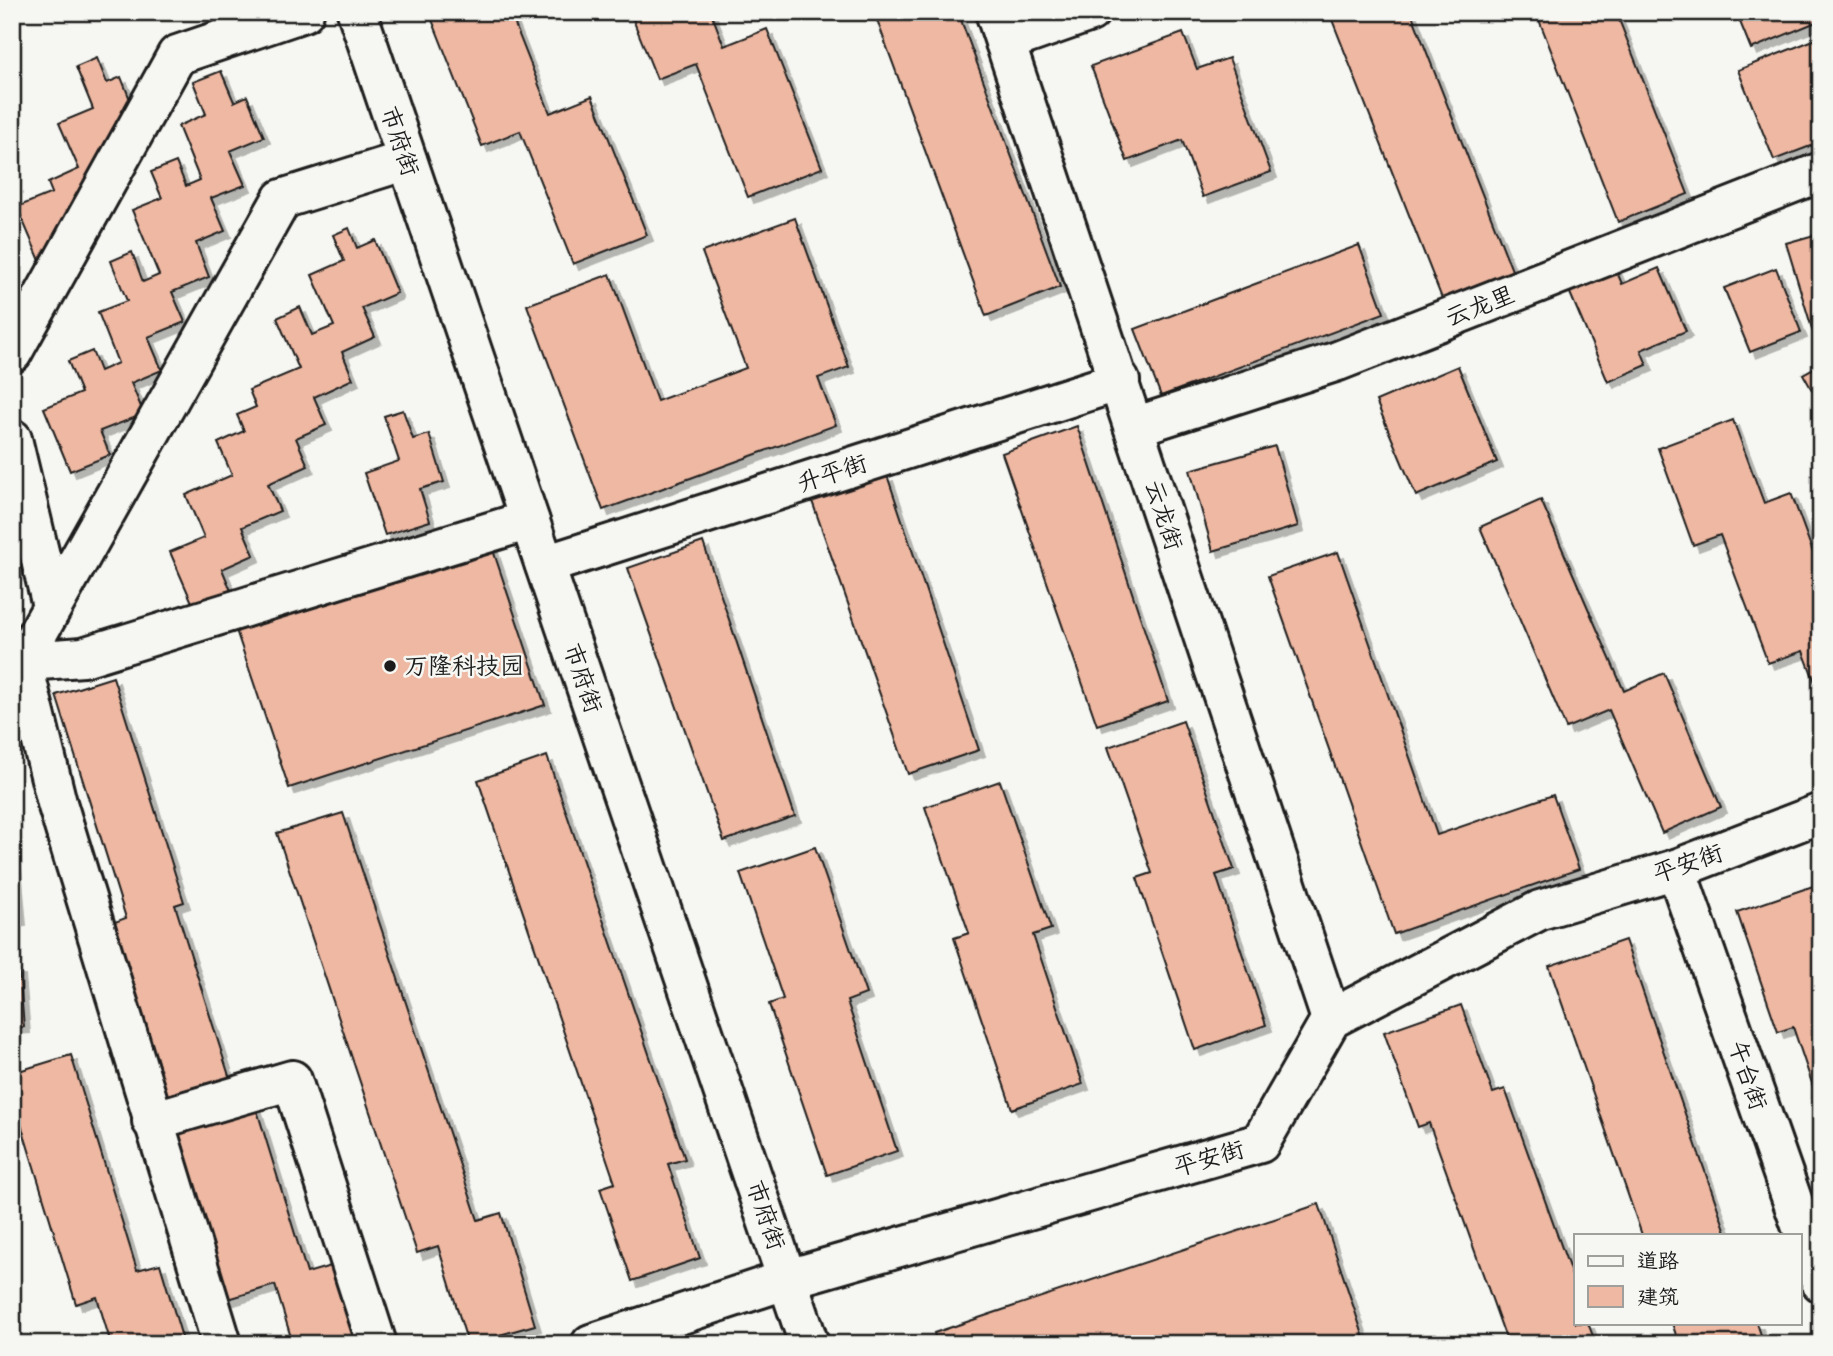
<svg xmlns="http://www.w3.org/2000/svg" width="1833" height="1356" viewBox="0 0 1833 1356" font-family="Mynerve,'LXGW WenKai TC',sans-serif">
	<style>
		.building { fill: #eeb8a2; stroke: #1c1c1c; stroke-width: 2; filter: url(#shadow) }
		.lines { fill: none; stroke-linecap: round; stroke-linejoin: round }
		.minor-casing { stroke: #1c1c1c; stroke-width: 44 }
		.minor { stroke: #f6f6f2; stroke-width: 38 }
		.poi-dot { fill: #1c1c1c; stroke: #f6f6f2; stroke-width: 2.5 }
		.labels { text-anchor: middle; stroke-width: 5; stroke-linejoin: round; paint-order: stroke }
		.street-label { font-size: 24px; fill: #1c1c1c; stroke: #f6f6f2 }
		.poi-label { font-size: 24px; fill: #1c1c1c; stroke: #f6f6f2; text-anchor: start }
	</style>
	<defs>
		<filter id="shadow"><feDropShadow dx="6" dy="6" stdDeviation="0" flood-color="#0004"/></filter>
	</defs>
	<rect width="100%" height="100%" fill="#f6f6f2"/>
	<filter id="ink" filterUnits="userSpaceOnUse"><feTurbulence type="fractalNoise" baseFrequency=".0143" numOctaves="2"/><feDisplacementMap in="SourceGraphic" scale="14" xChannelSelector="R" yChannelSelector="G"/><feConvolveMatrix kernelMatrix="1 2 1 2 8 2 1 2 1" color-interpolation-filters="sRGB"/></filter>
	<g filter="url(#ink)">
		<!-- building -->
		<g class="building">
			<polygon points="429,12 510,12 550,113 592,96 647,235 573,264 520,131 482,146"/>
			<polygon points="630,12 711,12 724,46 767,29 822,168 748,197 696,64 657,79"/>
			<polygon points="874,12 958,12 1060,287 986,316"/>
			<polygon points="1329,12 1411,12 1513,273 1443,301"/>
			<polygon points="1536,12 1616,12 1688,194 1618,222"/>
			<polygon points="1736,12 1821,12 1821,20 1751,49"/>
			<polygon points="1183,33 1197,69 1229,58 1271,172 1203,197 1182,140 1127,161 1091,66"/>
			<polygon points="1821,37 1821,142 1774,160 1738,70"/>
			<polygon points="97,58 107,83 121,77 141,127 47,277 17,207 52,193 48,183 79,169 59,123 93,109 76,67"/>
			<polygon points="221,71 234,102 247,96 264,137 230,151 245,185 211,198 225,231 196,243 209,277 172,292 185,322 148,337 162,370 131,383 144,414 100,431 110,455 70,471 44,408 81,393 68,361 92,351 100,371 118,363 98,312 127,301 111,261 132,252 143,282 159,275 132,210 162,198 151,172 176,162 186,186 200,180 178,126 206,114 193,82"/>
			<polygon points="795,218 849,367 818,378 836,425 603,510 527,305 610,274 657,401 746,368 702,252"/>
			<polygon points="349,228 357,248 375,240 397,293 362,308 375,337 342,352 353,379 314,397 326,425 296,438 308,466 268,484 280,511 242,527 254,555 222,569 234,598 197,614 170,552 204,538 186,495 232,475 218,443 244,431 237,415 256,407 249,390 299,369 277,318 300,307 312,335 334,326 312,275 344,261 333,235"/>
			<polygon points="1821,233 1821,344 1817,345 1786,243"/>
			<polygon points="1359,245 1384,313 1161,396 1135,329"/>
			<polygon points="1614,265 1622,284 1659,268 1686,331 1641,350 1647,365 1608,382 1567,286"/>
			<polygon points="1776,268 1801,332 1750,352 1724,288"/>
			<polygon points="1821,364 1821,406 1803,374"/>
			<polygon points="1458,366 1497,462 1416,496 1376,401"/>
			<polygon points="403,410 413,439 429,434 444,482 420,489 430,521 385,535 364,473 399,461 384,416"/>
			<polygon points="1733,420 1764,503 1791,493 1821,574 1821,698 1803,651 1768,663 1720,535 1693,545 1658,448"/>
			<polygon points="1077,426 1168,701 1097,725 1002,453"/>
			<polygon points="1275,446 1298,526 1213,551 1190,470"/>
			<polygon points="887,475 979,750 908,774 812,501"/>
			<polygon points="1541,500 1624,691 1664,673 1721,807 1662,833 1609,710 1566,728 1480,527"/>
			<polygon points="703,542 795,816 724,841 628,568"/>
			<polygon points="491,544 545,705 289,788 235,627"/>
			<polygon points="1338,552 1437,835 1553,795 1579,869 1394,934 1268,576"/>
			<polygon points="113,677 184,902 175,905 230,1079 167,1099 112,923 126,918 56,695"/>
			<polygon points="1183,721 1234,869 1216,875 1266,1025 1195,1050 1137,878 1152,873 1108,747"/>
			<polygon points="547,756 685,1159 668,1164 700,1258 632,1281 600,1188 615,1183 478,780"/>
			<polygon points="1000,781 1051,929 1033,935 1083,1084 1012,1109 954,938 969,933 925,807"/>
			<polygon points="343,813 478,1220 501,1213 535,1325 468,1344 438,1246 417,1253 277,833"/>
			<polygon points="12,828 20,920 12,921"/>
			<polygon points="815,847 866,994 847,1001 897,1151 827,1175 769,1004 783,999 740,873"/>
			<polygon points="1816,885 1821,899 1821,1110 1793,1027 1778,1032 1737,912"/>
			<polygon points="1625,940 1727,1235 1642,1235 1549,966"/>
			<polygon points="12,970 19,970 24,1027 12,1028"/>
			<polygon points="1461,1005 1493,1093 1505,1089 1576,1287 1576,1323 1588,1323 1596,1344 1508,1344 1429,1123 1418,1127 1384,1032"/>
			<polygon points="71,1055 137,1270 160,1264 184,1344 111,1344 97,1297 76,1304 12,1095 12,1073"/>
			<polygon points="256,1107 307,1273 334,1265 357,1344 293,1344 275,1285 222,1301 171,1132"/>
			<polygon points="1319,1204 1366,1344 937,1344 934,1333"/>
			<polygon points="1672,1323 1757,1323 1764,1344 1679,1344"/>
		</g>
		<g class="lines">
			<defs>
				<g id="minor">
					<polyline points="357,12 809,1344"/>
					<polyline points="995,12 1331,1019"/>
					<polyline points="1005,42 1090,12"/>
					<polyline points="12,353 177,55 304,12"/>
					<polyline points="1134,427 1338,361 1821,172"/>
					<polyline points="12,439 52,606"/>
					<polyline points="545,565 1120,381"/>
					<polyline points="12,662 83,657 529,520"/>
					<polyline points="1676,869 1821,1282"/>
					<polyline points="152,1121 292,1080 377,1344"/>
					<polyline points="222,1344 57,803 22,661 282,199 407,160"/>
					<polyline points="591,1344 788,1279 1260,1143 1331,1019 1540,910 1676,869 1821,813"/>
				</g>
			</defs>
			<!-- minor casing -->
			<use href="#minor" class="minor-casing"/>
			<!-- minor -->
			<use href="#minor" class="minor"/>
		</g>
	</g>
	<!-- markers -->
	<circle class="poi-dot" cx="390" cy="666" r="7"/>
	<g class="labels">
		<!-- street labels -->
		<g class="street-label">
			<text transform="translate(400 141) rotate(71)" y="8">市府街</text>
			<text transform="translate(1480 306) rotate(-21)" y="8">云龙里</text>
			<text transform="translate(832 473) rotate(-18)" y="8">升平街</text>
			<text transform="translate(1164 515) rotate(72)" y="8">云龙街</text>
			<text transform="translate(583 678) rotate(71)" y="8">市府街</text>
			<text transform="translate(1688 863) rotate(-19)" y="8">平安街</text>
			<text transform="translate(1748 1075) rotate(71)" y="8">午台街</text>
			<text transform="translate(1209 1158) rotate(-16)" y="8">平安街</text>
			<text transform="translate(766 1215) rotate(71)" y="8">市府街</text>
		</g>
		<!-- poi labels -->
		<g class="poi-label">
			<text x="404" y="674">万隆科技园</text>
		</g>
	</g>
	<!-- margin -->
	<rect width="1833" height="1356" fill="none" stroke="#f6f6f2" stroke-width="42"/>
	<rect x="21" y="21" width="1791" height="1314" fill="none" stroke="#1c1c1c" stroke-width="2.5" filter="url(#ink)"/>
	<!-- legend -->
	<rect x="1574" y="1234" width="228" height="91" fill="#f6f6f2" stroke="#9f9f9c" stroke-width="2"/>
	<rect x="1588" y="1256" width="35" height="10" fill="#f6f6f2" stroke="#9f9f9c" stroke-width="2"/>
	<text x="1637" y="1268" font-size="21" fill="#1c1c1c">道路</text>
	<rect x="1588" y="1286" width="35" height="21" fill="#eeb8a2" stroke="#9f9f9c" stroke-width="2"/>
	<text x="1637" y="1304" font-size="21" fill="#1c1c1c">建筑</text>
</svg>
